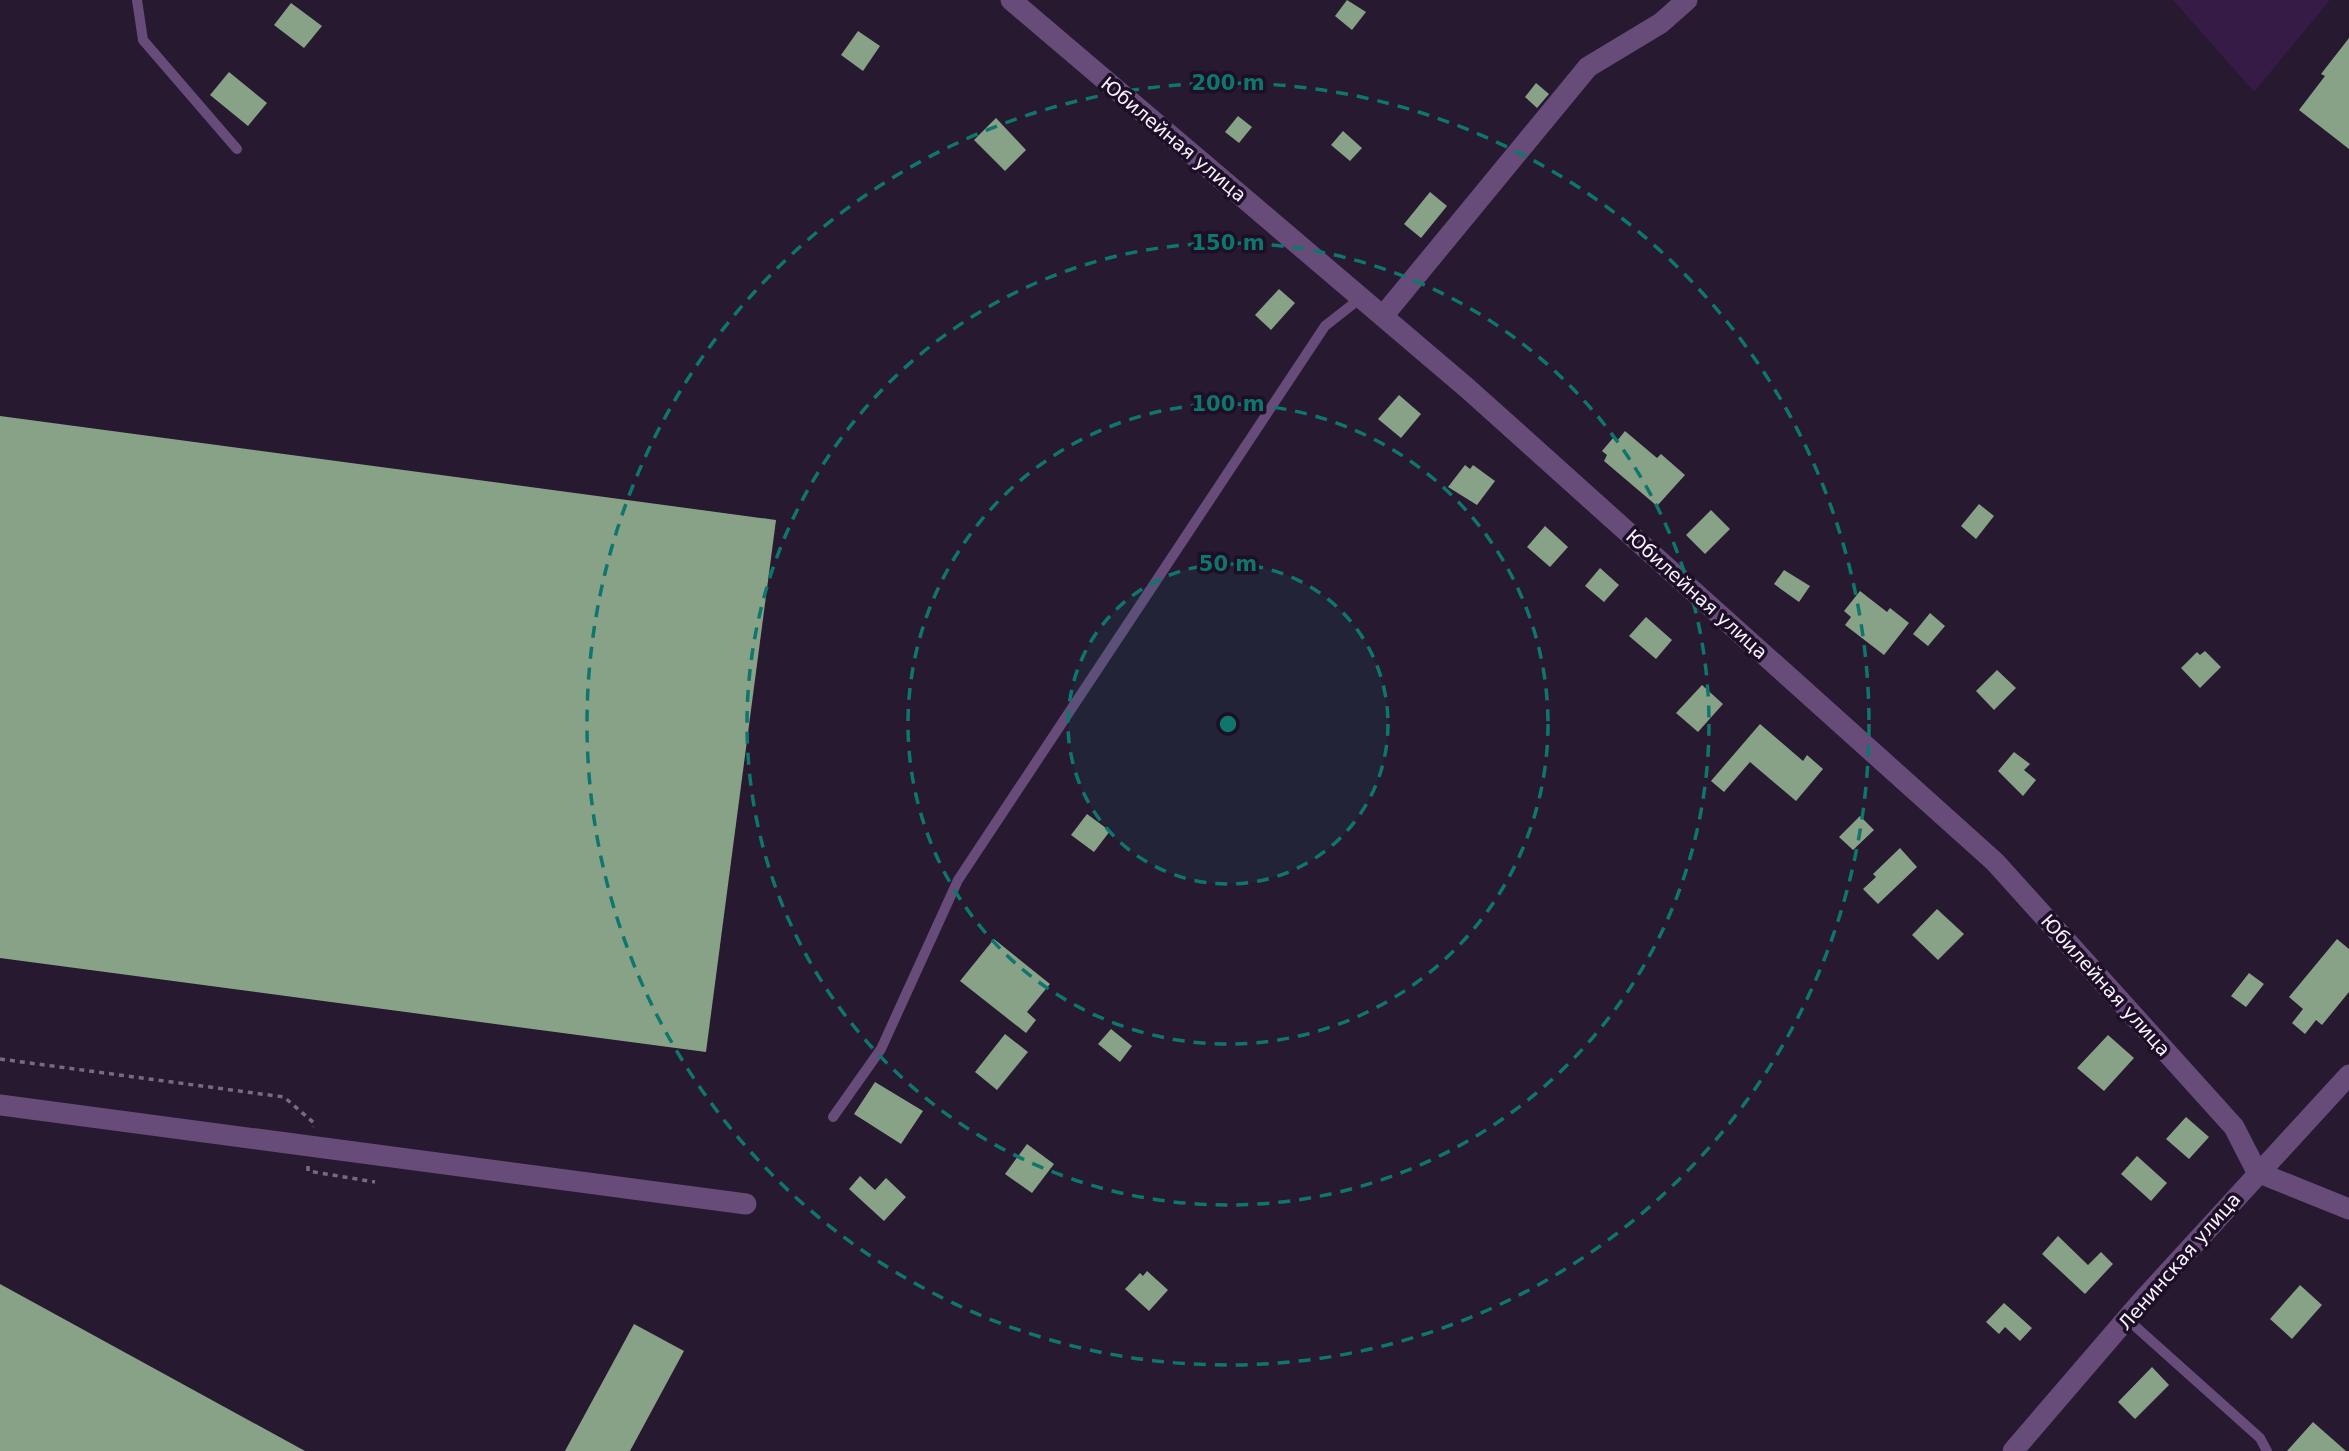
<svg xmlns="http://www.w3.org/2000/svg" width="2349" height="1451" viewBox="0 0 2349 1451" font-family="'DejaVu Sans',sans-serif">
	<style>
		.green { fill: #351b46 }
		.building { fill: #88a288 }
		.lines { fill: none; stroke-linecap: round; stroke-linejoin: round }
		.path { stroke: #766b7f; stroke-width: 3.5; stroke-dasharray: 5 5; stroke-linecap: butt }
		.service { stroke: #674c7a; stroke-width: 10 }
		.minor { stroke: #674c7a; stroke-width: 21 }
		.ring { fill: none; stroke: #0f766e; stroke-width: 3.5; stroke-dasharray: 12 9 }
		.labels { text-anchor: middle; stroke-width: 7; stroke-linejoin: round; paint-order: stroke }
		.street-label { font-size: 19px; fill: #f7f0fd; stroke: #1d0f26 }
		.centre { fill: #0f766e; stroke: #1d0f26; stroke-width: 3.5 }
		.ring-label { font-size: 21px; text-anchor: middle; font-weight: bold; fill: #0f766e; stroke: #1d0f26; stroke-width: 7; stroke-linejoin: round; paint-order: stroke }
	</style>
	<rect width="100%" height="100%" fill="#261930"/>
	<!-- green -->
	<polygon class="green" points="2173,0 2330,0 2254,92"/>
	<!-- building -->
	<g class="building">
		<polygon points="1347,0 1366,12 1352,30 1335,16"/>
		<polygon points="291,3 322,26 304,48 274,25"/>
		<polygon points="858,31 880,46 863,71 841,55"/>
		<polygon points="2349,38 2349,149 2299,110 2325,76 2321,74"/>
		<polygon points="229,72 267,103 248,126 210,95"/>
		<polygon points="1536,83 1549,94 1537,108 1525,97"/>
		<polygon points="1238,116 1252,127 1239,143 1225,132"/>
		<polygon points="996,118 1026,150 1005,171 974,140"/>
		<polygon points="1343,131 1362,148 1350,161 1331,145"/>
		<polygon points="1430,192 1447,206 1421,238 1404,224"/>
		<polygon points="1279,289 1295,303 1271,330 1255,315"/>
		<polygon points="1399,395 1421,414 1401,438 1378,419"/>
		<polygon points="0,416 776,520 706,1052 0,958"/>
		<polygon points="1625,431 1657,458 1661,454 1685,475 1657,506 1604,461 1607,455 1602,451 1613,438 1617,441"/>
		<polygon points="1465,465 1470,469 1473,465 1495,481 1477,505 1448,487"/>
		<polygon points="1979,504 1994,516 1976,539 1961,526"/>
		<polygon points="1711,510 1730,529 1705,554 1686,535"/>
		<polygon points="1545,526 1568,547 1550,567 1527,547"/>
		<polygon points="1600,568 1619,585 1604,602 1585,586"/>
		<polygon points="1784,570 1810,586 1799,602 1774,584"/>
		<polygon points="1860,591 1887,612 1890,608 1909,623 1884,655 1845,625 1851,617 1844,611"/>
		<polygon points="1930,613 1945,626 1928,646 1913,634"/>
		<polygon points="1646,617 1672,640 1656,659 1629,636"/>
		<polygon points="2205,651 2221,667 2200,688 2181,668 2197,652 2200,655"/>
		<polygon points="1997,670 2016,688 1994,710 1976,691"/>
		<polygon points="1702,685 1723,704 1698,732 1676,713"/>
		<polygon points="1760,724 1803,761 1807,755 1823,769 1796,801 1750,762 1724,792 1711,781"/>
		<polygon points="2014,752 2030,764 2024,770 2036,780 2023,796 1998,771"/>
		<polygon points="1087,814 1110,831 1094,852 1071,835"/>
		<polygon points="1860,816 1874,830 1853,850 1839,837"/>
		<polygon points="1900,848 1917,867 1878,904 1863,889 1876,877 1873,874"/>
		<polygon points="1937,909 1964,934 1938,960 1912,935"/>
		<polygon points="994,939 1050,984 1027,1012 1036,1020 1026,1033 960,981"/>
		<polygon points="2337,939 2349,949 2349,992 2322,1025 2316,1020 2305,1034 2292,1023 2303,1009 2289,997"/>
		<polygon points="2249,973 2264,984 2246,1007 2231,996"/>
		<polygon points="1111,1029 1132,1046 1120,1062 1098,1044"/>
		<polygon points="1005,1034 1028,1052 997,1090 975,1072"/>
		<polygon points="2108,1035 2134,1058 2104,1091 2077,1068"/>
		<polygon points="875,1082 923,1111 901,1144 854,1114"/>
		<polygon points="2186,1117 2209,1137 2189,1159 2166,1139"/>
		<polygon points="1027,1144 1054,1164 1032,1193 1005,1174"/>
		<polygon points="2137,1156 2167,1183 2151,1201 2121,1174"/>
		<polygon points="860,1176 875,1190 886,1178 906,1197 884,1221 849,1189"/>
		<polygon points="2058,1236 2088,1265 2101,1252 2113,1264 2085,1294 2042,1254"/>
		<polygon points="1147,1271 1168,1290 1149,1311 1125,1289 1140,1273 1143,1276"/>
		<polygon points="0,1284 305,1451 0,1451"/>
		<polygon points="2300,1285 2322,1305 2292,1339 2270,1319"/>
		<polygon points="2004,1303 2032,1328 2020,1341 2005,1327 1999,1334 1986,1322"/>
		<polygon points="634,1324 684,1351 630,1451 565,1451"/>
		<polygon points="2152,1367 2169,1385 2135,1419 2118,1402"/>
		<polygon points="2313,1422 2346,1451 2287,1451"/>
	</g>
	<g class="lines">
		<!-- path -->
		<g class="path">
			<polyline points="0,1059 284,1097 314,1123 313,1127"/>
			<polyline points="308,1166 308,1171 375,1182"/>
		</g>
		<!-- service -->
		<g class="service">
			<polyline points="137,0 143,40 237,149"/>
			<polyline points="833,1117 881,1049 958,880 1325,326 1362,297"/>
			<polyline points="2127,1319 2260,1438 2267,1451"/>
		</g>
		<!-- minor -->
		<g class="minor">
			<polyline points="1011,0 1467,388 1995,862 2234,1127 2257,1172 2349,1209"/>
			<polyline points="1383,316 1588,67 1661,23 1687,0"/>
			<polyline points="0,1105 746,1204"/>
			<polyline points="2013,1451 2141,1302 2349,1075"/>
		</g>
	</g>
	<!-- distance rings -->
	<circle cx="1228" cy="724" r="160" fill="#0f766e" fill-opacity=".12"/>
	<g class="ring">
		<circle cx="1228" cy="724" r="160"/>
		<circle cx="1228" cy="724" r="320"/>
		<circle cx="1228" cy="724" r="481"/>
		<circle cx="1228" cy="724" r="641"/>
	</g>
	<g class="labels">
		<!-- street labels -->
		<g class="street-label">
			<text transform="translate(1174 139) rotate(40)" y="7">Юбилейная улица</text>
			<text transform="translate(1697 594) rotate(42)" y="7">Юбилейная улица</text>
			<text transform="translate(2106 985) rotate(48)" y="7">Юбилейная улица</text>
			<text transform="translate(2179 1261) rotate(-49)" y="7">Ленинская улица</text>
		</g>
	</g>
	<circle cx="1228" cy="724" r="10" class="centre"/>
	<g class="ring-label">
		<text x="1228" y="90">200 m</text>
		<text x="1228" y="250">150 m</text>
		<text x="1228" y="411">100 m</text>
		<text x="1228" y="571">50 m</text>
	</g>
</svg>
